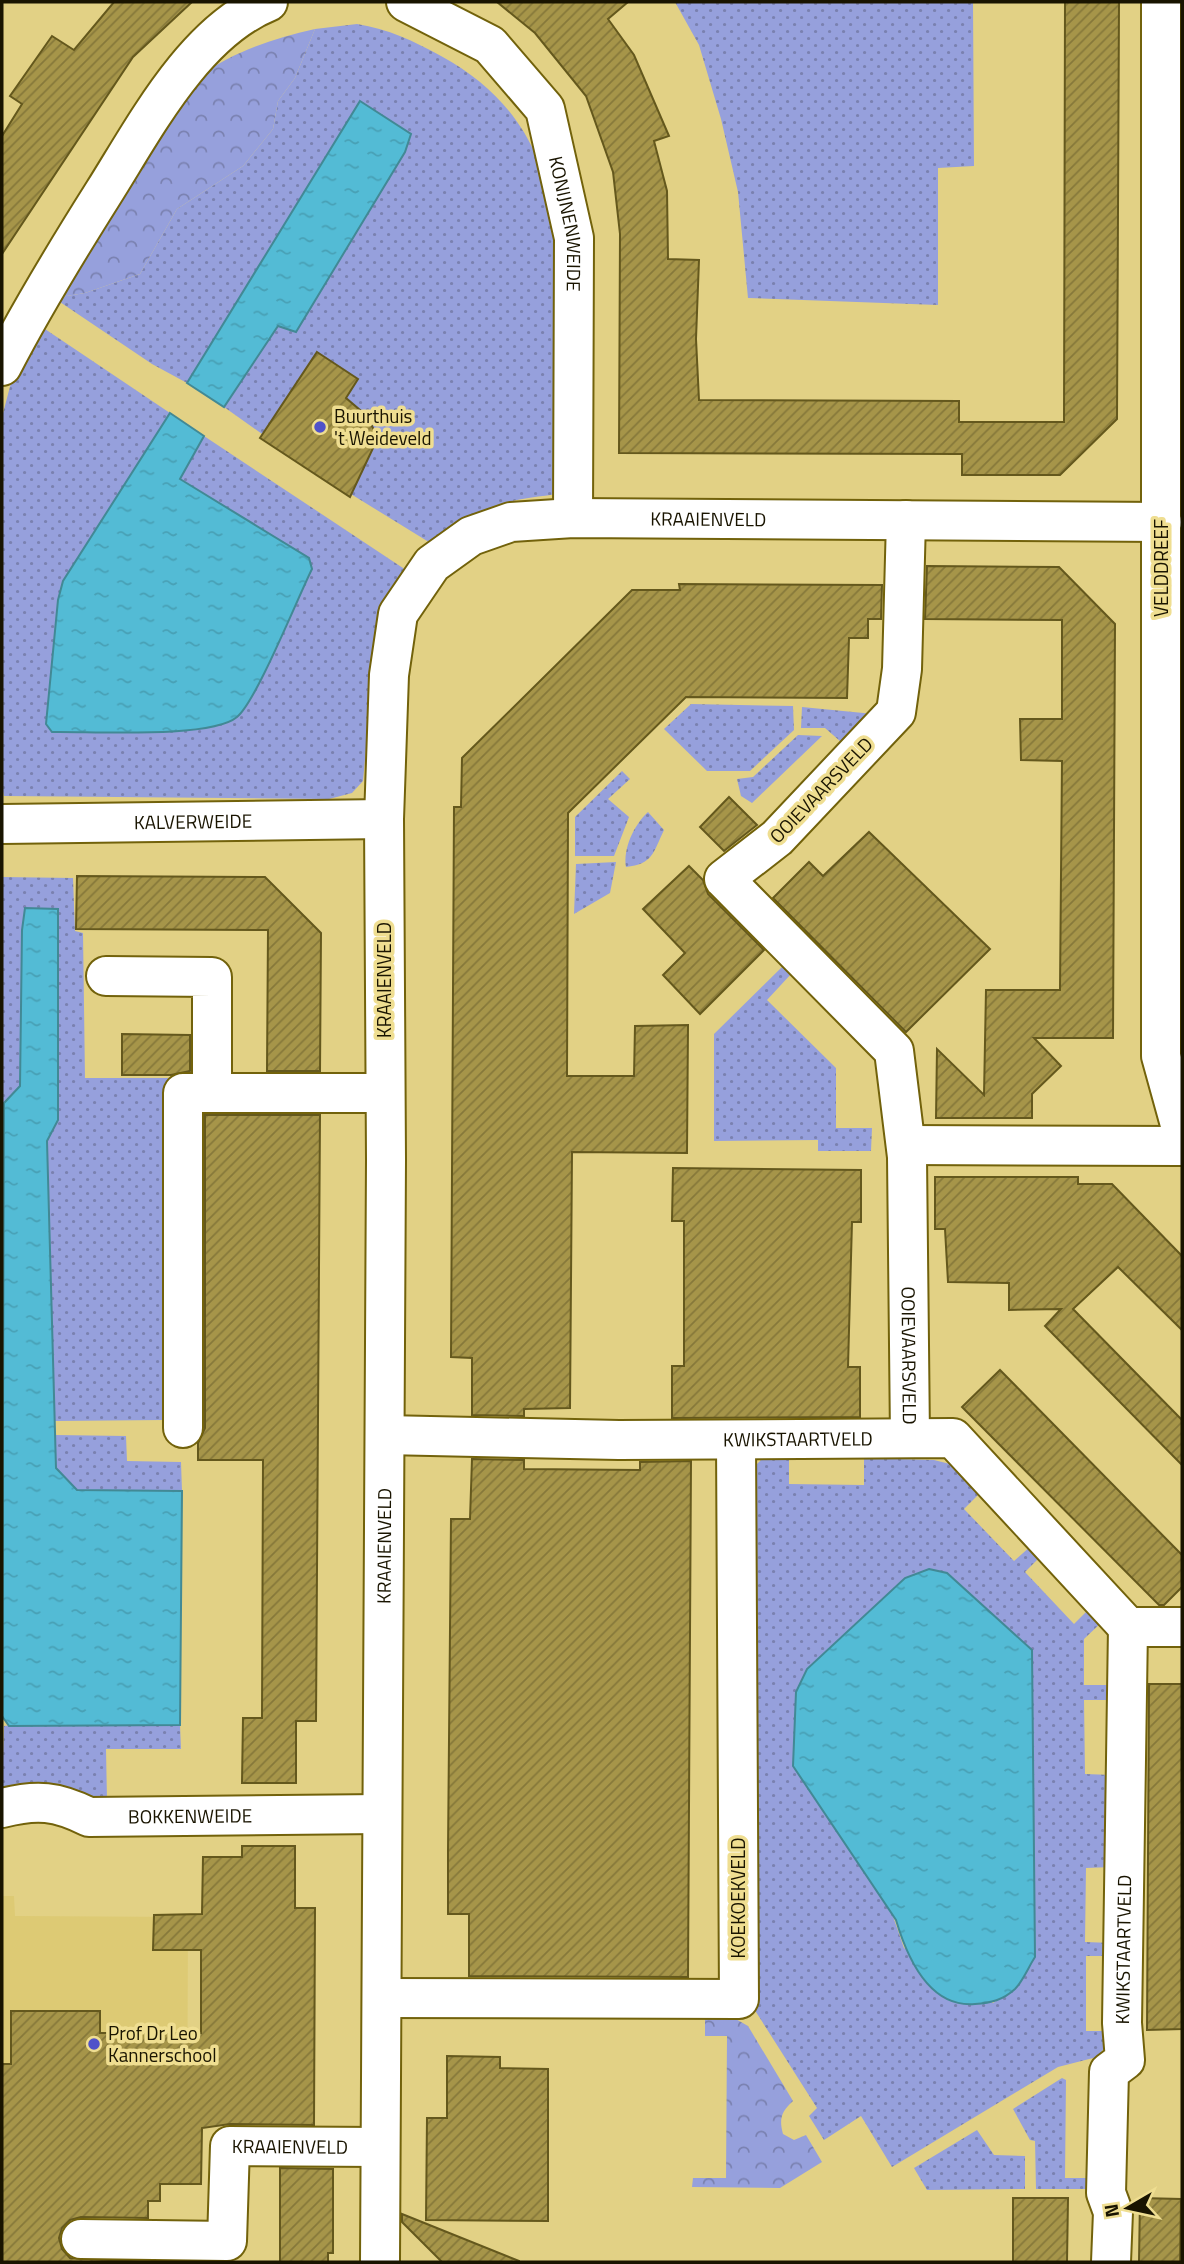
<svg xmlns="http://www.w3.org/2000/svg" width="1184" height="2264" viewBox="0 0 1184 2264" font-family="'Titillium Web',sans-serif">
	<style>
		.built { fill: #ddca74 }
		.grass { fill: url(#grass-dots); fill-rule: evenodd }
		.forest { fill: url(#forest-crowns) }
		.water { fill: url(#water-ripples); stroke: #428995; stroke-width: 2 }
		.building { fill: url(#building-hatch); stroke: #64581d; stroke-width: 2 }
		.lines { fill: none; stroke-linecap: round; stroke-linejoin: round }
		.minor-casing { stroke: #72620b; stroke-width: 42 }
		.minor { stroke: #fff; stroke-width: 38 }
		.poi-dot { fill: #5052c9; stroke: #efde91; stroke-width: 2.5 }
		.labels { text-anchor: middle; stroke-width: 7; stroke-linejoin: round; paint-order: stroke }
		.street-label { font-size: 19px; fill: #191400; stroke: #efde91 }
		.poi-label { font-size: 19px; fill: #191400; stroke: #efde91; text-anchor: start }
	</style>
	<defs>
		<pattern id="grass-dots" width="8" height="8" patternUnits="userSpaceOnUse" patternTransform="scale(1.75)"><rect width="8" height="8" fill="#96a0dc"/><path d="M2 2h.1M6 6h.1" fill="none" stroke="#7a81b0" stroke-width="1.8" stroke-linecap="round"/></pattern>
		<pattern id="forest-crowns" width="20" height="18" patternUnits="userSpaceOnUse" patternTransform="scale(1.75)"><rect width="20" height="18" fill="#96a0dc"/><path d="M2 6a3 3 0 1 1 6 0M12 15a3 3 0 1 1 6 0" fill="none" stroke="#7a81b0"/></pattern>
		<pattern id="water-ripples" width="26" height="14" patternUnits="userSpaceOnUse" patternTransform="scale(1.75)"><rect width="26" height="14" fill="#53bbd5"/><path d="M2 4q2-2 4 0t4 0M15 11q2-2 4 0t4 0" fill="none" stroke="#48a0b5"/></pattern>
		<pattern id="building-hatch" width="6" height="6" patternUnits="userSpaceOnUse" patternTransform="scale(1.75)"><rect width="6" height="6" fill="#a69549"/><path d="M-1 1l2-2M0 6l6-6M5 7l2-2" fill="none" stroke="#86783a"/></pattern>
	</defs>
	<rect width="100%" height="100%" fill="#e2d185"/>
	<!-- built -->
	<polygon class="built" points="2,1896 14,1896 15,1916 188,1917 187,2172 80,2171 80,2262 2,2262"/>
	<!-- grass -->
	<g class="grass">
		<polygon points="675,2 973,2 974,166 938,168 938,305 748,298 738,192 721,119 699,45"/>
		<path d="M357,24C388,29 414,41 441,56C507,92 541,143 554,216C560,251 555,297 555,333C556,387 558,440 560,494C502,500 478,506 432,544L320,475L224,407L278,325L296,332L411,134L360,101L187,383L152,364L54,298L85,293L140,274L177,209L243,166L273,129L278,101L295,78L315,29Z"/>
		<polygon points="39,325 170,413 63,581 238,716 251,696 312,569 309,558 179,478 204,436 412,574 369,716 363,781 352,793 329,799 4,796 2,787 2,417 17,360"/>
		<polygon points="691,704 793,706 794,730 750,771 707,771 664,729"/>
		<polygon points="802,707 884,715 848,748 825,728 801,728"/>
		<polygon points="798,735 822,736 752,803 741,796 737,779 753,777"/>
		<polygon points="622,771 630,779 608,799 629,817 614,856 575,856 575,817"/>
		<path d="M648,812L664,830C653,853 653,864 626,867C623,848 634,825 648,812Z"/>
		<polygon points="616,862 610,893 574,914 576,864"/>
		<polygon points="3,877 73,878 75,931 83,933 85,1078 168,1078 164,1420 55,1421 47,1141 58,1120 58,909 25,909 22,930 20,1086 4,1103 2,1229"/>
		<polygon points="784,965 792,973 767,1000 836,1068 836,1128 872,1128 871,1151 818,1151 818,1140 714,1141 714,1034"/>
		<polygon points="55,1435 126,1436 127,1461 181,1462 182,1491 77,1490 56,1469"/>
		<path d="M789,1457V1484L864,1485V1458L934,1460L950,1464L980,1493L964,1509L1014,1561L1031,1546L1042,1555L1025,1572L1074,1624L1092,1606L1104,1620L1084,1639V1685H1110L1111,1700H1084L1085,1774L1112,1775V1867L1086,1868L1085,1942L1112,1943L1111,1956H1086V2031H1111L1109,2042L1097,2057L1058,2067L892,2167L861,2116L824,2140L809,2116L817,2108L749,2001L753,1468L761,1460ZM929,1570L947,1573L972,1598L1035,1957L1016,1988L993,2003L904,1948L807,1669L905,1578Z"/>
		<polygon points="23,1724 180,1725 181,1749 106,1749 107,1800 2,1789 4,1726"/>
		<polygon points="1062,2078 1066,2080 1065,2178 1088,2178 1087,2189 1036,2189 1035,2141 1030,2140 1013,2109"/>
		<polygon points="977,2130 994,2155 1025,2156 1025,2189 927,2190 914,2168"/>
	</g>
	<!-- forest -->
	<g class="forest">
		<path d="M315,29L295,78L278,101L273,129L243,166L177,209L140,274L85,293L54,298L198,77C234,51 272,39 315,29Z"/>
		<path d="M705,2018H734L748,2026L793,2101C781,2112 779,2119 783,2134L794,2140L806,2135L822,2162L780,2188L692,2187L693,2178H726L727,2036H705Z"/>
	</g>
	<!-- water -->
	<g class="water">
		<polygon points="360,101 411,134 405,152 296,332 278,326 224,407 187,383"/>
		<path d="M170,413L204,436L180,479L309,558L312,569C298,597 256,702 237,717C211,739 90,731 52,732L46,724L58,600L63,581Z"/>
		<polygon points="25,908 58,909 58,1120 47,1141 56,1468 77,1490 182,1491 180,1725 9,1726 2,1716 4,1103 20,1086 22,930"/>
		<path d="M929,1569L947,1573L1032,1650L1035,1957C1029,1966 1023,1981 1015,1989C1003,2000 991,2003 975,2004C929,2008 907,1957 896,1920L793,1766L796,1692L807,1669L905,1578Z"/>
	</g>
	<!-- building -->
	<g class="building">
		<polygon points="114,2 192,2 133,57 2,254 2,136 22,104 10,96 52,36 74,50"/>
		<polygon points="497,2 628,2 608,19 634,55 669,136 654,141 667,191 668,259 699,260 696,339 699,400 959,401 959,422 1064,422 1065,2 1119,2 1117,419 1060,475 962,475 962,454 619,453 620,234 613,172 586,96 535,33"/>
		<polygon points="317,352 358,379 346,398 367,416 374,430 374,446 350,497 260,438"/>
		<polygon points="927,566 1059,567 1115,624 1113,1038 1034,1038 1061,1066 1032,1094 1032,1118 936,1118 937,1049 984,1095 986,990 1060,990 1062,761 1021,760 1020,719 1062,719 1062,620 925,619"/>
		<polygon points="679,584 882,585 881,619 868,619 868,638 849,638 847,698 686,697 568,813 567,1076 634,1076 635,1026 688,1025 687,1153 572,1152 570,1408 524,1409 524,1416 472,1415 472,1358 451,1357 454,807 461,807 462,758 632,590 680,590"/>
		<polygon points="729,797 757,825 724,851 700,827"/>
		<polygon points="869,832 990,949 906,1032 773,898 809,862 823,876"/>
		<polygon points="689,866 703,880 708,894 764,950 700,1014 663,975 685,953 643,909"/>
		<polygon points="77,876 265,877 321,933 320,1071 267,1071 268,930 76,929"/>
		<polygon points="122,1034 190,1035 190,1071 171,1075 122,1075"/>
		<polygon points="205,1115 320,1115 316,1721 296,1721 296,1783 242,1783 243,1718 262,1718 263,1460 198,1460 198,1443 205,1428"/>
		<polygon points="673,1168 861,1170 861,1222 852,1222 848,1367 860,1367 860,1417 672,1418 672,1366 684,1366 684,1221 672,1221"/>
		<polygon points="935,1177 1078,1177 1078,1184 1112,1184 1182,1256 1182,1330 1118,1267 1073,1309 1182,1420 1182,1465 1045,1326 1061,1309 1009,1310 1009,1283 948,1282 945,1229 935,1229"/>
		<polygon points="1000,1370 1182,1555 1182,1587 1164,1605 1159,1605 962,1407"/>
		<polygon points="472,1459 524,1460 524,1469 640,1470 640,1462 691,1461 688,1977 469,1976 469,1914 448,1914 448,1851 451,1519 470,1519"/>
		<polygon points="1149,1684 1182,1684 1182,2029 1147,2030"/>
		<polygon points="242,1846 295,1846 295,1908 315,1908 314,2125 230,2124 202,2128 201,2184 160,2184 160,2201 148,2201 148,2218 81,2217 70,2220 62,2228 59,2238 62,2249 70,2258 148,2262 2,2262 2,2064 11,2064 11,2011 100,2011 100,2033 201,2033 201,1950 153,1950 154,1915 202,1914 203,1857 242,1857"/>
		<polygon points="447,2056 500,2057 500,2068 548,2069 548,2221 426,2220 427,2118 447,2118"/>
		<polygon points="280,2168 333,2169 333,2253 328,2253 328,2262 280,2262"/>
		<polygon points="1013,2198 1068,2198 1067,2262 1013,2262"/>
		<polygon points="1140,2198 1181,2199 1180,2262 1139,2262"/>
		<polygon points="402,2214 519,2261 519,2262 442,2262 402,2222"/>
	</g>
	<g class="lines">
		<defs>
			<g id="minor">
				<path id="s1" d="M406,2L490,45L545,109L574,238L573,518"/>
				<polyline points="1161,2 1161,1056 1182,1132"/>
				<path d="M2,366C33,306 68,249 104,192C145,127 194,32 268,2"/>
				<path id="s2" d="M906,520L902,669L896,712L777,838L724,879L894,1051L907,1157L910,1438"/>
				<path id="s3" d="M2,824L384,819"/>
				<polyline points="106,976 212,977 212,1091"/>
				<polyline points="906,1145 1182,1146"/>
				<polyline points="183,1428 183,1093 384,1093"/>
				<path id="s4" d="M385,1435L619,1440L953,1438L1128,1627H1182"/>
				<path id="s5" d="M2,1808C37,1799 57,1801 89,1817L381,1814"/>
				<polyline points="382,1998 739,1999 736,1440"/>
				<path id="s6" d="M81,2239L227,2241L230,2146L380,2147"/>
				<path id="s7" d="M380,2262L386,1160L384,819L389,675L398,614L432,564L471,536L511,522L573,518L1162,522"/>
				<path id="s8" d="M1111,2262L1113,2212L1106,2193L1109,2072L1125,2060L1122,2023L1128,1627"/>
			</g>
		</defs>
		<!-- minor casing -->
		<use href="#minor" class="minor-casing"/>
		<!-- minor -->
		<use href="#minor" class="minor"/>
	</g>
	<!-- markers -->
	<g class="poi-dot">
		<circle cx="320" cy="427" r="7"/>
		<circle cx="94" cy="2044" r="7"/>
	</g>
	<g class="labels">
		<!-- street labels -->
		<g class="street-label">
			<text dy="7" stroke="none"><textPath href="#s1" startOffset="296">KONIJNENWEIDE</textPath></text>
			<text dy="7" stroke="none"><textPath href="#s7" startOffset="1997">KRAAIENVELD</textPath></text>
			<text transform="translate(1161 568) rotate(-90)" y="7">VELDDREEF</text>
			<text transform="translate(821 790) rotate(-46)" y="7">OOIEVAARSVELD</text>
			<text dy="7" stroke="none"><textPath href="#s3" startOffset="191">KALVERWEIDE</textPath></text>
			<text transform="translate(384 980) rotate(-90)" y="7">KRAAIENVELD</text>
			<text dy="7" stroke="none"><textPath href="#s2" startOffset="980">OOIEVAARSVELD</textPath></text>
			<text dy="7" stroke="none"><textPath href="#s4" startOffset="413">KWIKSTAARTVELD</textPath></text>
			<text dy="7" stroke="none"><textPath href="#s7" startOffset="716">KRAAIENVELD</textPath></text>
			<text dy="7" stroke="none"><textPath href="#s5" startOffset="191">BOKKENWEIDE</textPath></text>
			<text transform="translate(738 1898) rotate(-90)" y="7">KOEKOEKVELD</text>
			<text dy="7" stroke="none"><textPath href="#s8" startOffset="322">KWIKSTAARTVELD</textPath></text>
			<text dy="7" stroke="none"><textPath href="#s6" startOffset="301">KRAAIENVELD</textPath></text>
		</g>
		<!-- poi labels -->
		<g class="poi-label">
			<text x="334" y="423">Buurthuis<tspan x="334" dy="22">'t Weideveld</tspan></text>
			<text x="108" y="2040">Prof Dr Leo<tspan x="108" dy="22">Kannerschool</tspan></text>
		</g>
	</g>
	<!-- border -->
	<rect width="1184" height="2264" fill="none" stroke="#191400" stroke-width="7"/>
	<!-- north arrow -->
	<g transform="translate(1128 2208) rotate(261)" stroke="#efde91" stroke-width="5" paint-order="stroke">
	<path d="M0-5L12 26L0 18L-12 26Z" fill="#191400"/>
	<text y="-10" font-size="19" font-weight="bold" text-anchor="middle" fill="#191400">N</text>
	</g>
</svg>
